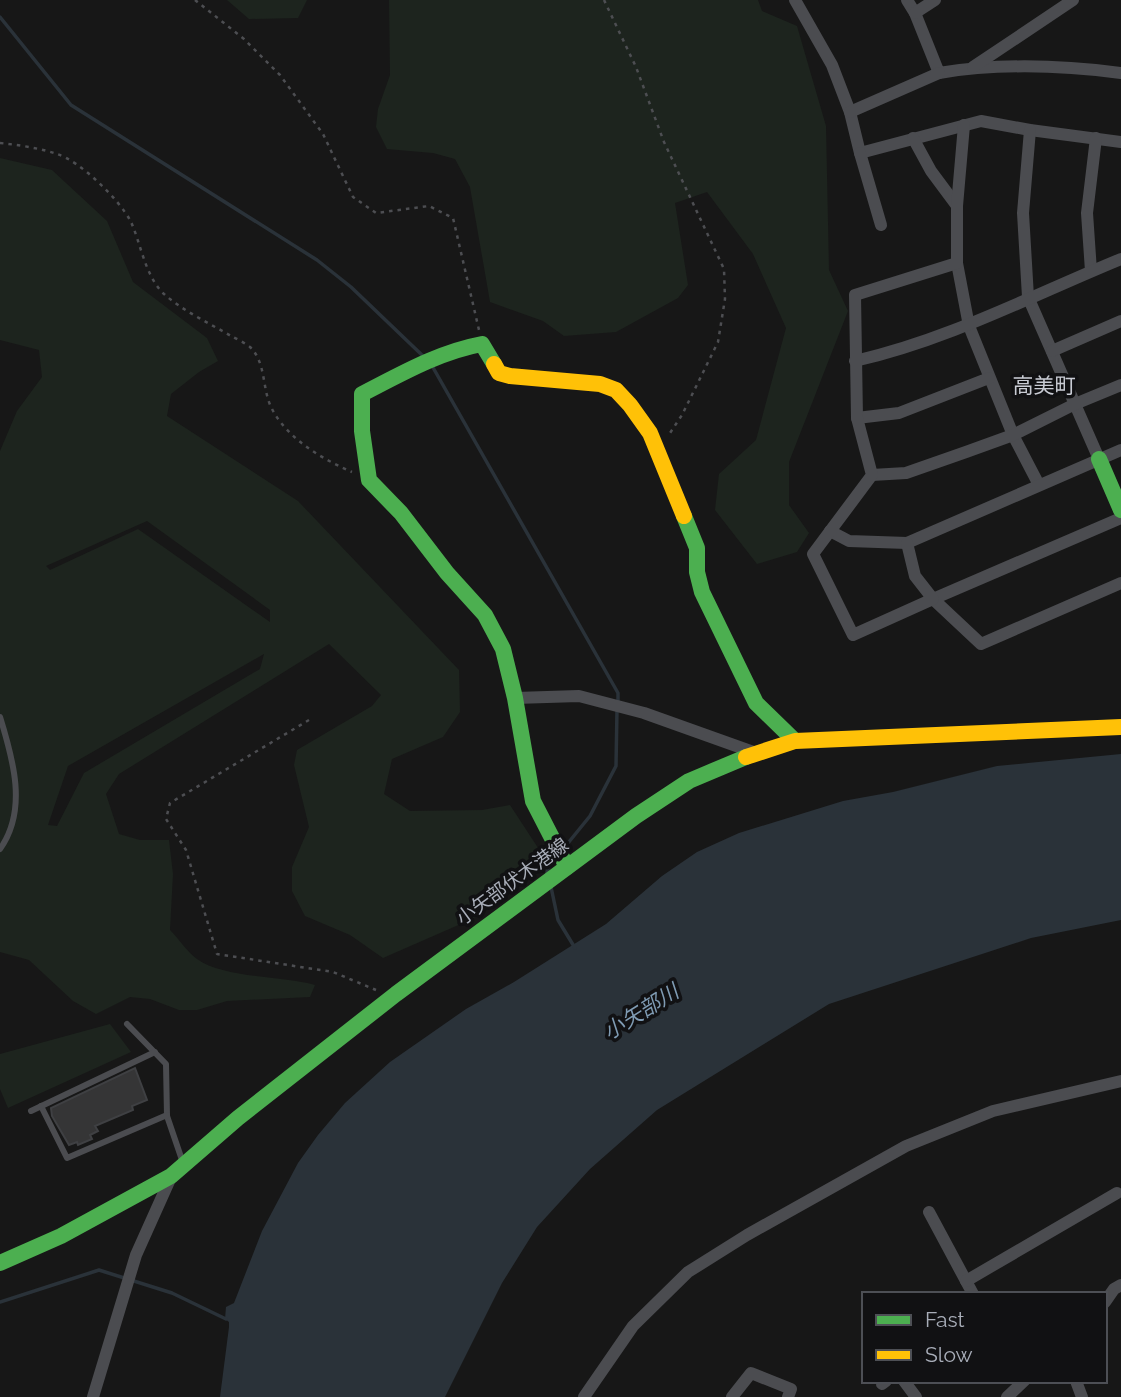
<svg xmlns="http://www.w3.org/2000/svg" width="1121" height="1397" viewBox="0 0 1121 1397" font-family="Raleway,'Noto Sans JP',sans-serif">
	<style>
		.green { fill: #1d241e; fill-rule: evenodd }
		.water { fill: #2a3239 }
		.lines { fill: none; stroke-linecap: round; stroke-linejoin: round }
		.stream { stroke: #2a3239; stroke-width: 3.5 }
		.building { fill: #353536; stroke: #3f4043; stroke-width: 2 }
		.path { stroke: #4d4e52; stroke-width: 2.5; stroke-dasharray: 3.5 5; stroke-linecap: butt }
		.lane { stroke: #4b4c50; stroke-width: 6 }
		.street { stroke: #4b4c50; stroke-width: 12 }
		.fast { stroke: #4caf50; stroke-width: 16 }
		.slow { stroke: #ffc107; stroke-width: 16 }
		.labels { text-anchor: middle; stroke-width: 7; stroke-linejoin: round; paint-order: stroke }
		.street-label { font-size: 19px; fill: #a8adb8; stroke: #111113 }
		.neighbourhood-label { font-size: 21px; fill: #c9ccd4; stroke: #111113 }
		.water-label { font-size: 21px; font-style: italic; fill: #7f9bb3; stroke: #111113 }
	</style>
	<rect width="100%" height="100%" fill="#171717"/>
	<!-- green -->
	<g class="green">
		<polygon points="227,0 307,0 298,18 249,19"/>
		<polygon points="389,0 758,0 762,11 797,26 826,126 829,270 848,311 789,462 789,505 809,533 797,552 757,564 715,510 719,474 756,440 786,328 753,254 707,192 675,203 688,285 678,298 616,332 564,336 543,321 490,302 470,187 455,159 433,153 387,149 376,127 378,109 390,75"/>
		<path d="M0,158L52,170L107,221L133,282L207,338L218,361L199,372L171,394L167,416L298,501L459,670L460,712L443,737L392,759L384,794L410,811L482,810L510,805L544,857L479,916L383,958L350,935L305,916L292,891V867L309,827L294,765L297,750L372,706L381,695L329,644L119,774L106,794L119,834L140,840H169L173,874L170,930C179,939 187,952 197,959C223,978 282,976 315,985L310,997L227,1001L197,1010H179L150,999L130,997L96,1014L73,1001L29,960L0,952V451L17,411L42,377L39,350L0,340ZM147,521L270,610V622L138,529L50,570L46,566ZM264,654L260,669L84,773L57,826L48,825L68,766Z"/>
		<polygon points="110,1024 131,1052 8,1108 0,1089 0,1054"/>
	</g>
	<!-- water -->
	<polygon class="water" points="1121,754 1121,920 1031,938 829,1004 657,1110 590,1169 537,1227 502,1283 445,1397 220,1397 229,1327 229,1322 225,1319 226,1307 234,1303 262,1231 298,1163 318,1135 345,1103 390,1062 466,1009 514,982 606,924 662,876 697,852 739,833 843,801 893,792 997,766"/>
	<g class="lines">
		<!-- stream -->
		<g class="stream">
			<polyline points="0,17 71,105 317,260 351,287 423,356"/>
			<polyline points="431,364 618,693 618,703"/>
			<polyline points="564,848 590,816 616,766 617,710"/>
			<polyline points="547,873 547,870 555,859"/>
			<polyline points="551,887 558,920 575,948"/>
			<polyline points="0,1302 99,1270 172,1293 226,1319"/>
		</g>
	</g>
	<!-- building -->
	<polygon class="building" points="135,1068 147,1100 132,1106 133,1110 95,1126 98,1131 90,1135 92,1139 78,1145 77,1142 69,1145 52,1116 51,1108"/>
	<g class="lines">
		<!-- path -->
		<g class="path">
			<polyline points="195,0 244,39 280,75 323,134 353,197 376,213 429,206 453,218 479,330"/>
			<polyline points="604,0 636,67 664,142 724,269 725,299 718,342 682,415 668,436"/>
			<path d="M0,143C19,145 39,148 57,154C80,161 120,200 131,222C141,244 145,276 164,294C183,311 209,323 231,336C237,339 245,343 250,347C266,362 262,388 271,407C286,438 322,459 352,472"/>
			<polyline points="309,720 170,803 166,819 186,850 217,954 333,972 376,990"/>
		</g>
		<!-- lane -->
		<g class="lane">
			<path d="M0,717C13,759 28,810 0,849"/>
			<polyline points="127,1024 166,1064 167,1116 182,1160"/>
			<polyline points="41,1106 67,1158 167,1115"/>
			<polyline points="31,1111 155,1052"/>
		</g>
		<!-- street -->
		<g class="street">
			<polyline points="795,0 832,65 850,112 860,153 981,121 1030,130 1121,142"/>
			<path d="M907,0L915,13L939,73C999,63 1060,65 1121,73"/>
			<polyline points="915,13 935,0"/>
			<polyline points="973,67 1073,0"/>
			<polyline points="850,112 939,73"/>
			<polyline points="1030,130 1023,213 1028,297 1099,459"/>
			<polyline points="913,138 931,171 957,206"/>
			<polyline points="860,153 881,225"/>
			<polyline points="957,263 969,326 1013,435 1039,485"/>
			<polyline points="1091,271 1087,213 1096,138"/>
			<polyline points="1052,351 1121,321"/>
			<path d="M855,361C948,340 1033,295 1121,259"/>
			<polyline points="857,418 899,413 989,378"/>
			<polyline points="872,475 906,473 966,452 1013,435 1075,404 1121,385"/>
			<polyline points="1121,518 933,599 981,644 1121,583"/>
			<polyline points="830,531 849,541 907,543 1121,450"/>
			<polyline points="907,543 915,576 933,599 853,635 813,554 872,475 857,418 855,295 957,263 957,206 964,125"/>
			<polyline points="515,698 579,696 644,713 756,753"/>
			<polyline points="929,1212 973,1294"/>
			<polyline points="966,1281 1117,1193"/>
			<polyline points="1105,1302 1114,1289 1121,1285"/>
			<polyline points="904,1381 916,1397"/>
			<polyline points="1076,1381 1082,1397"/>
			<polyline points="882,1384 886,1381"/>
			<polyline points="93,1397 136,1255 171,1177"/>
			<polyline points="584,1397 633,1326 688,1272 747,1235 906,1146 993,1111 1121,1081"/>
			<polyline points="732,1397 751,1373 791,1389 788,1397"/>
			<polyline points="1007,1397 1024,1381"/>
		</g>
		<!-- fast -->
		<g class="fast">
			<path d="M494,364L482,344C439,352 401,374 362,394V431L369,480L401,513L447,573L485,615L503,649L515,698L533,801L567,867"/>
			<polyline points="1099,459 1121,510"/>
			<polyline points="684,516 697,548 697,572 702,592 756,703 795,741"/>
			<polyline points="0,1263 61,1236 171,1176 238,1118 396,994 636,816 689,781 746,757"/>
		</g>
		<!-- slow -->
		<g class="slow">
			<polyline points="494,364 499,373 510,376 600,384 616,390 630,405 650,433 684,516"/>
			<polyline points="746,757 795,741 1121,727"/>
		</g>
	</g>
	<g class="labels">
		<!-- street labels -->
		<g class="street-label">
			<text transform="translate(512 881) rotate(-36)" y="7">小矢部伏木港線</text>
		</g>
		<!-- neighbourhood labels -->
		<g class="neighbourhood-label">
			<text x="1044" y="393">高美町</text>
		</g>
		<!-- water labels -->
		<g class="water-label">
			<text transform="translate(641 1012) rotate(-32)" y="7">小矢部川</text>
		</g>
	</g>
	<!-- legend -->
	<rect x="862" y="1292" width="245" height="91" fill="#111113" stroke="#4d4f55" stroke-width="2"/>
	<rect x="876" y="1315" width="35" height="10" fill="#4caf50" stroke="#4d4f55" stroke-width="2"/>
	<text x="925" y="1327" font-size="21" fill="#a8adb8">Fast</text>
	<rect x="876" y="1350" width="35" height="10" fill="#ffc107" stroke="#4d4f55" stroke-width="2"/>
	<text x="925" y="1362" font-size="21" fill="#a8adb8">Slow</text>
</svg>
